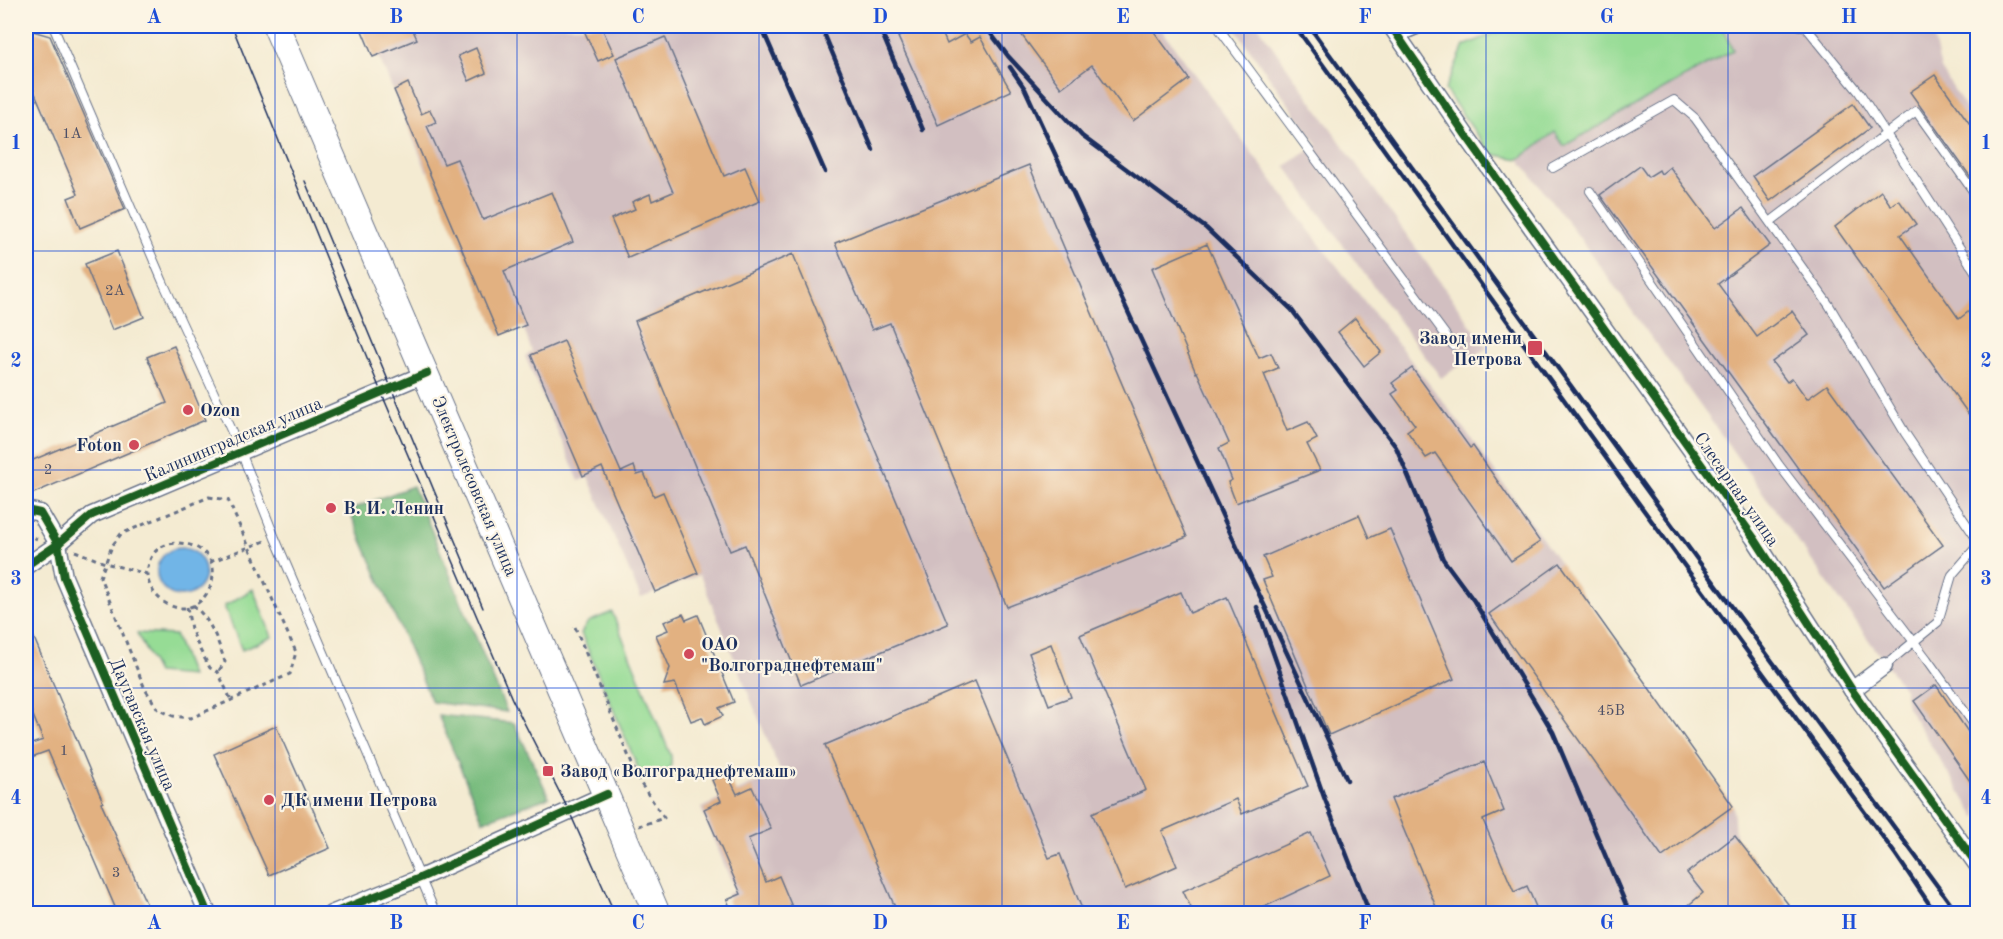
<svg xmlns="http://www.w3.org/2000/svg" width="2003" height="939" viewBox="0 0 2003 939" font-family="'Old Standard TT',serif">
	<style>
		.industrial { fill: #d2bfc1 }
		.green { fill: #96dc95; stroke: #58867a; stroke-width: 1.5 }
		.forest { fill: #78bc7e; stroke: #4a766e; stroke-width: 1.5 }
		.water { fill: #71b5e7; stroke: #4672a2; stroke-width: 1.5 }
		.building { fill: #e2b181 }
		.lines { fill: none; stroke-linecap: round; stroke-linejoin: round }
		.lane-casing { stroke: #677187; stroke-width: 10 }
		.street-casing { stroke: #677187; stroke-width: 19 }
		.primary-casing { stroke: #677187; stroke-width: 28 }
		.path { stroke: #677187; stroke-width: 3; stroke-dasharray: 4.5 4.5; stroke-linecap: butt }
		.lane { stroke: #fff; stroke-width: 8 }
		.street { stroke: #fff; stroke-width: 16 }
		.primary { stroke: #fff; stroke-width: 26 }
		.tram { stroke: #1b2f5e; stroke-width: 1.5 }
		.rail { stroke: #1b2f5e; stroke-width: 4.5 }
		.cycleway-casing { stroke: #fcf5e5; stroke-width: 11 }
		.cycleway { stroke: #1b5e20; stroke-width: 8 }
		.grid { fill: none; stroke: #1d4ed8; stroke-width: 1.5; stroke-opacity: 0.55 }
		.poi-dot { fill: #d1495b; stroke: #fcf5e5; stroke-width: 2 }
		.labels { text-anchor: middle; stroke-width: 4.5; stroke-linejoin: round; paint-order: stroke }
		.number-label { font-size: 15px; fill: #4d5067 }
		.poi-label { font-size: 18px; font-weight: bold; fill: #1b2f5e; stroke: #fcf5e5; text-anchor: start }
		.street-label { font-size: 18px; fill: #1b2f5e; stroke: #fcf5e5 }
		.neatline { fill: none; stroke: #1d4ed8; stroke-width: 2 }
		.grid-label { font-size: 20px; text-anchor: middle; font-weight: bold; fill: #1d4ed8 }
	</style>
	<rect width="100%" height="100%" fill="#fcf5e5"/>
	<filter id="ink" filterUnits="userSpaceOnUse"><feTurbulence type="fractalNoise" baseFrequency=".0167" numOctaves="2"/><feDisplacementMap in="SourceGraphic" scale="12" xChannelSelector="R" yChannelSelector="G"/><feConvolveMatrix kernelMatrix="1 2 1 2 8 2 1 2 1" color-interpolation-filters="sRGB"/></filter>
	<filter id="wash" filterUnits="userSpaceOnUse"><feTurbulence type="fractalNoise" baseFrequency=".008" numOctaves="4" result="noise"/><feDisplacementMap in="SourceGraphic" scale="24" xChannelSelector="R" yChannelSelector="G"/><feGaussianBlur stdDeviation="1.35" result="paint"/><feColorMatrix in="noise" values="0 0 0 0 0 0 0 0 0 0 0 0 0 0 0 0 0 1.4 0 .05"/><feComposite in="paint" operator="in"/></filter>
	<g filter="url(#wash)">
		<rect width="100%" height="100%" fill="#f4ebd2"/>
		<!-- industrial -->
		<g class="industrial">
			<polygon points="360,26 1159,26 1308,229 1465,430 1733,806 1735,836 1794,913 733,913 727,894 735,891 701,808 780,771 700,575 641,598 588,477 579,481 525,356 532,352 523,326 499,336 430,171 427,172 379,57 374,58"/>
			<polygon points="1233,26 1258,26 1487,348 1441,378 1285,166 1318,145"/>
			<polygon points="1721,26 1931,26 1941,69 1977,126 1977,819 1907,707 1904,689 1576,233 1519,159 1555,132 1564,145 1733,50"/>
		</g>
		<!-- green -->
		<g class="green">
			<polygon points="1511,26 1721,26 1733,50 1564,146 1555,132 1519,159 1491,154 1445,90 1464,46"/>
			<polygon points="253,589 272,637 242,650 224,606"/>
			<path d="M612,612L671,756V765L666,774C656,777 650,779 641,775L581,633L588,622Z"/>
			<polygon points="137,633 175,635 191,676 157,673"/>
		</g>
		<!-- forest -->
		<g class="forest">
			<polygon points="413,486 507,712 432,702 349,510"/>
			<polygon points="438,715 514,723 549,797 483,821"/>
		</g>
		<!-- water -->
		<circle class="water" cx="181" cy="572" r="24"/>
		<g id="blocks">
			<!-- building -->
			<g class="building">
				<polygon points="360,26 411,26 417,39 373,57"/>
				<polygon points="582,26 601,26 614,54 598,61"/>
				<polygon points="922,26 939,26 947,44 965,34 971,42 980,37 1011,91 938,125 898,37"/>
				<polygon points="1015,26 1150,26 1189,79 1133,121 1092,65 1061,88"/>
				<polygon points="26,29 50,36 125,209 80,228 68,198 78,194 26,72"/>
				<polygon points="665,37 724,176 745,167 760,201 628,258 611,219 635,209 632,202 650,194 652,201 673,192 616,58"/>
				<polygon points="476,48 486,73 469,81 458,56"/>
				<polygon points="1935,75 1977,134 1977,186 1910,92"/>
				<polygon points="408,83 421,114 430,110 436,122 427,126 444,164 457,159 483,220 552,192 573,242 504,271 526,325 499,336 394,90"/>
				<polygon points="1853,104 1870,128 1770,201 1753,176"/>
				<polygon points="1029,165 1187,537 1007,607 890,323 872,330 835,243"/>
				<polygon points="1640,166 1648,177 1659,170 1661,174 1670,167 1715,228 1743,208 1770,245 1718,284 1757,337 1792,311 1809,335 1772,362 1787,382 1792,378 1807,399 1827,385 1943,545 1884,587 1600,195"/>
				<polygon points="1881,191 1891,206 1899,200 1916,224 1900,235 1959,319 1977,305 1977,426 1835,227"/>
				<polygon points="1207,244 1259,358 1271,353 1278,368 1264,374 1287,431 1308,422 1317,439 1307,444 1320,470 1236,503 1228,482 1232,480 1219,448 1229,443 1197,372 1196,373 1152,268"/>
				<polygon points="117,251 144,317 112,330 85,264"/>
				<polygon points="793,254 948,624 801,685 745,545 730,551 635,321"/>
				<polygon points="1355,318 1381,352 1364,366 1338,332"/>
				<polygon points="564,341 621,472 634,466 637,475 644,473 654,496 663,492 698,573 655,592 602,467 583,476 531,355"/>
				<polygon points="174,346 205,420 34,493 26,491 26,463 167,403 147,357"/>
				<polygon points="1412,368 1470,448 1473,446 1540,542 1511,561 1435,453 1426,458 1407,431 1415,425 1392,394 1398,390 1392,383"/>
				<polygon points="1359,515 1369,538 1390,529 1454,679 1329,735 1263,580 1272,577 1263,557"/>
				<polygon points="1560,563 1733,806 1662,857 1489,614"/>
				<polygon points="1181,592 1190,613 1227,597 1308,786 1242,814 1236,799 1162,831 1177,866 1125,889 1092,813 1146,790 1080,635"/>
				<polygon points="683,614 686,620 698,615 734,702 719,708 723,716 705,724 702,717 691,721 675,683 664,685 670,668 656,635 668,630 664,622"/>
				<polygon points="26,619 103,802 101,803 151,914 118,914 48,751 26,759 26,746 43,740 26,698"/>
				<polygon points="1051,644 1071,697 1049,705 1029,653"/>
				<polygon points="975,681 1049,858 1060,854 1084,914 898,914 825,745"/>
				<polygon points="1936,685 1977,745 1977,791 1914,701"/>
				<polygon points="276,726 330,848 269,875 214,754"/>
				<polygon points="1484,762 1504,811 1483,820 1514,892 1527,886 1539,914 1439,914 1391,799"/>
				<polygon points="727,773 737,794 752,787 771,829 748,839 766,882 779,876 795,914 733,914 727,900 741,894 704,809 721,801 712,780"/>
				<polygon points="1311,833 1330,876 1249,914 1194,914 1183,891"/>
				<polygon points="1735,836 1788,904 1777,914 1678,914 1703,893 1687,873"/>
			</g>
		</g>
	</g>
	<g filter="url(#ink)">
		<use href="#blocks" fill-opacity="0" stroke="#677187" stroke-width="1.5"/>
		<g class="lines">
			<defs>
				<g id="lane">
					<polyline points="53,26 163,282 241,452 275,538 436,914"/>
					<polyline points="1217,26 1453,345"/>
					<polyline points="1799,26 1805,26 1859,92 1978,276"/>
					<polyline points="1553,168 1674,100 1695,118 1829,305 1905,433 1978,541"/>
					<polyline points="1590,191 1779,465 1927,659 1978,730"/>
					<polyline points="1770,222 1916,111 1978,198"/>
					<polyline points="1970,264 1978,258"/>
					<polyline points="1884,666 1938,622 1952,575 1978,545"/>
				</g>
				<g id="street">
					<polyline points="1391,26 1465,134 1754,538 1852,690 1978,866"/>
					<polyline points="1397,34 1416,26"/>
					<polyline points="26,510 40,513 58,544 64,577 208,914"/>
					<polyline points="26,566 58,544 92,515 427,373"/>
					<polyline points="1852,690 1884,666"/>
					<polyline points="331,914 420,878 607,794"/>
				</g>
				<polyline id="primary" points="276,26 657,914"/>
			</defs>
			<!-- lane casing -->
			<use href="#lane" class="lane-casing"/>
			<!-- street casing -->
			<use href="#street" class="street-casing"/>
			<!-- primary casing -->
			<use href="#primary" class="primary-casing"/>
			<!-- path -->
			<g class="path">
				<polygon points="209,497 228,500 296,652 290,674 191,718 173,716 158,709 145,689 100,577 112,546 121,534"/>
				<polyline points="26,533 37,539"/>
				<path d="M75,551L105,563L147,574C148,566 149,559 154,553C170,534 209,544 213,568C215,586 202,608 183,608C165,609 148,591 147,574"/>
				<polyline points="210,562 265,541"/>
				<path d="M193,605C211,620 218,641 225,662L218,672"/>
				<polyline points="187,607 191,629 200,650 210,668 218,672 231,700"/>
				<polyline points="575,627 639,781 664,818 639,826"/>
			</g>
			<!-- lane -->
			<use href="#lane" class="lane"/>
			<!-- street -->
			<use href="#street" class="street"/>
			<!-- primary -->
			<use href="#primary" class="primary"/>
			<!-- tram -->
			<g class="tram">
				<polyline points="232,26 381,392 512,699 569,811 615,914"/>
				<polyline points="305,181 483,608"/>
			</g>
			<!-- rail -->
			<g class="rail">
				<polyline points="761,26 825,172"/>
				<polyline points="821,26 873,150"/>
				<polyline points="879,26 923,130"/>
				<polyline points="955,26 959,32"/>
				<polyline points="985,26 1008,56 1082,136 1206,228 1291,309 1396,447 1443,559 1474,601 1553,732 1630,914"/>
				<polyline points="1295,26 1637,501 1896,855 1936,914"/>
				<polyline points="1309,26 1683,540 1958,914"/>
				<polyline points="1010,67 1025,89 1241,556 1347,780"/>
				<polyline points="1257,607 1324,797 1370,914"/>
			</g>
			<defs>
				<g id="cycleway">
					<polyline points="1391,26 1465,134 1754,538 1852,690 1978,866"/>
					<polyline points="26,510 40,513 58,544 64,577 208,914"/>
					<polyline points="26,566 58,544 92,515 427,373"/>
					<polyline points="331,914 420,878 607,794"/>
				</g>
			</defs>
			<!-- cycleway casing -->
			<use href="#cycleway" class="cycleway-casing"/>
			<!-- cycleway -->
			<use href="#cycleway" class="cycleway"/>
		</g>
	</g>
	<!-- grid -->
	<path class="grid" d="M275,26V914M517,26V914M759,26V914M1002,26V914M1244,26V914M1486,26V914M1728,26V914M26,251H1978M26,470H1978M26,688H1978"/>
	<!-- markers -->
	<g class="poi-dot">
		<rect x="1527" y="340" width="16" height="16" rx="3"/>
		<circle cx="188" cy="410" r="6"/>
		<circle cx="134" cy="445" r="6"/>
		<circle cx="331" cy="508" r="6"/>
		<circle cx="689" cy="654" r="6"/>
		<rect x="542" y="765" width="12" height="12" rx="3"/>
		<circle cx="269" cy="800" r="6"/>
	</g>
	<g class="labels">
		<!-- number labels -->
		<g class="number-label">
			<text x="72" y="138">1А</text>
			<text x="115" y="295">2А</text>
			<text x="48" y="474">2</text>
			<text x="1611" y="715">45В</text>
			<text x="64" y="755">1</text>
			<text x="116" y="877">3</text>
		</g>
		<!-- poi labels -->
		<g class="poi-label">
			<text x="1522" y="344" text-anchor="end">Завод имени<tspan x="1522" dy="21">Петрова</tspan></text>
			<text x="200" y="416">Ozon</text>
			<text x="122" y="451" text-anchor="end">Foton</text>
			<text x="343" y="514">В. И. Ленин</text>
			<text x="701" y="650">ОАО<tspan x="701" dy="21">"Волгограднефтемаш"</tspan></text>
			<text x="560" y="777">Завод «Волгограднефтемаш»</text>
			<text x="281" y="806">ДК имени Петрова</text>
		</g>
		<!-- street labels -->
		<g class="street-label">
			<text transform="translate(233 439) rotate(-23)" y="6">Калининградская улица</text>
			<text transform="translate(475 486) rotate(67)" y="6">Электролесовская улица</text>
			<text transform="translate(1737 489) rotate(55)" y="6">Слесарная улица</text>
			<text transform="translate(143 724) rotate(67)" y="6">Даугавская улица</text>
		</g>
	</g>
	<!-- margin -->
	<rect width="2003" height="939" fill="none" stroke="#fcf5e5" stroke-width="66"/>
	<rect x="33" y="33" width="1937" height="873" class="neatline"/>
	<g class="grid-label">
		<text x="154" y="23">A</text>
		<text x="396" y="23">B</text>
		<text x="638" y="23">C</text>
		<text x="880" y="23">D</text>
		<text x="1123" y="23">E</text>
		<text x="1365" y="23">F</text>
		<text x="1607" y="23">G</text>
		<text x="1849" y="23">H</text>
		<text x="16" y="149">1</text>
		<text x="1986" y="149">1</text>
		<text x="16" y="367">2</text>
		<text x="1986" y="367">2</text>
		<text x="16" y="585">3</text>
		<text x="1986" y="585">3</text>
		<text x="16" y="804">4</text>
		<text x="1986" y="804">4</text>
		<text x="154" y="929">A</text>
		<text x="396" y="929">B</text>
		<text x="638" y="929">C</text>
		<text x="880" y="929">D</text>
		<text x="1123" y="929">E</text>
		<text x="1365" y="929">F</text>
		<text x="1607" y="929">G</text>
		<text x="1849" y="929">H</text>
	</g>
</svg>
